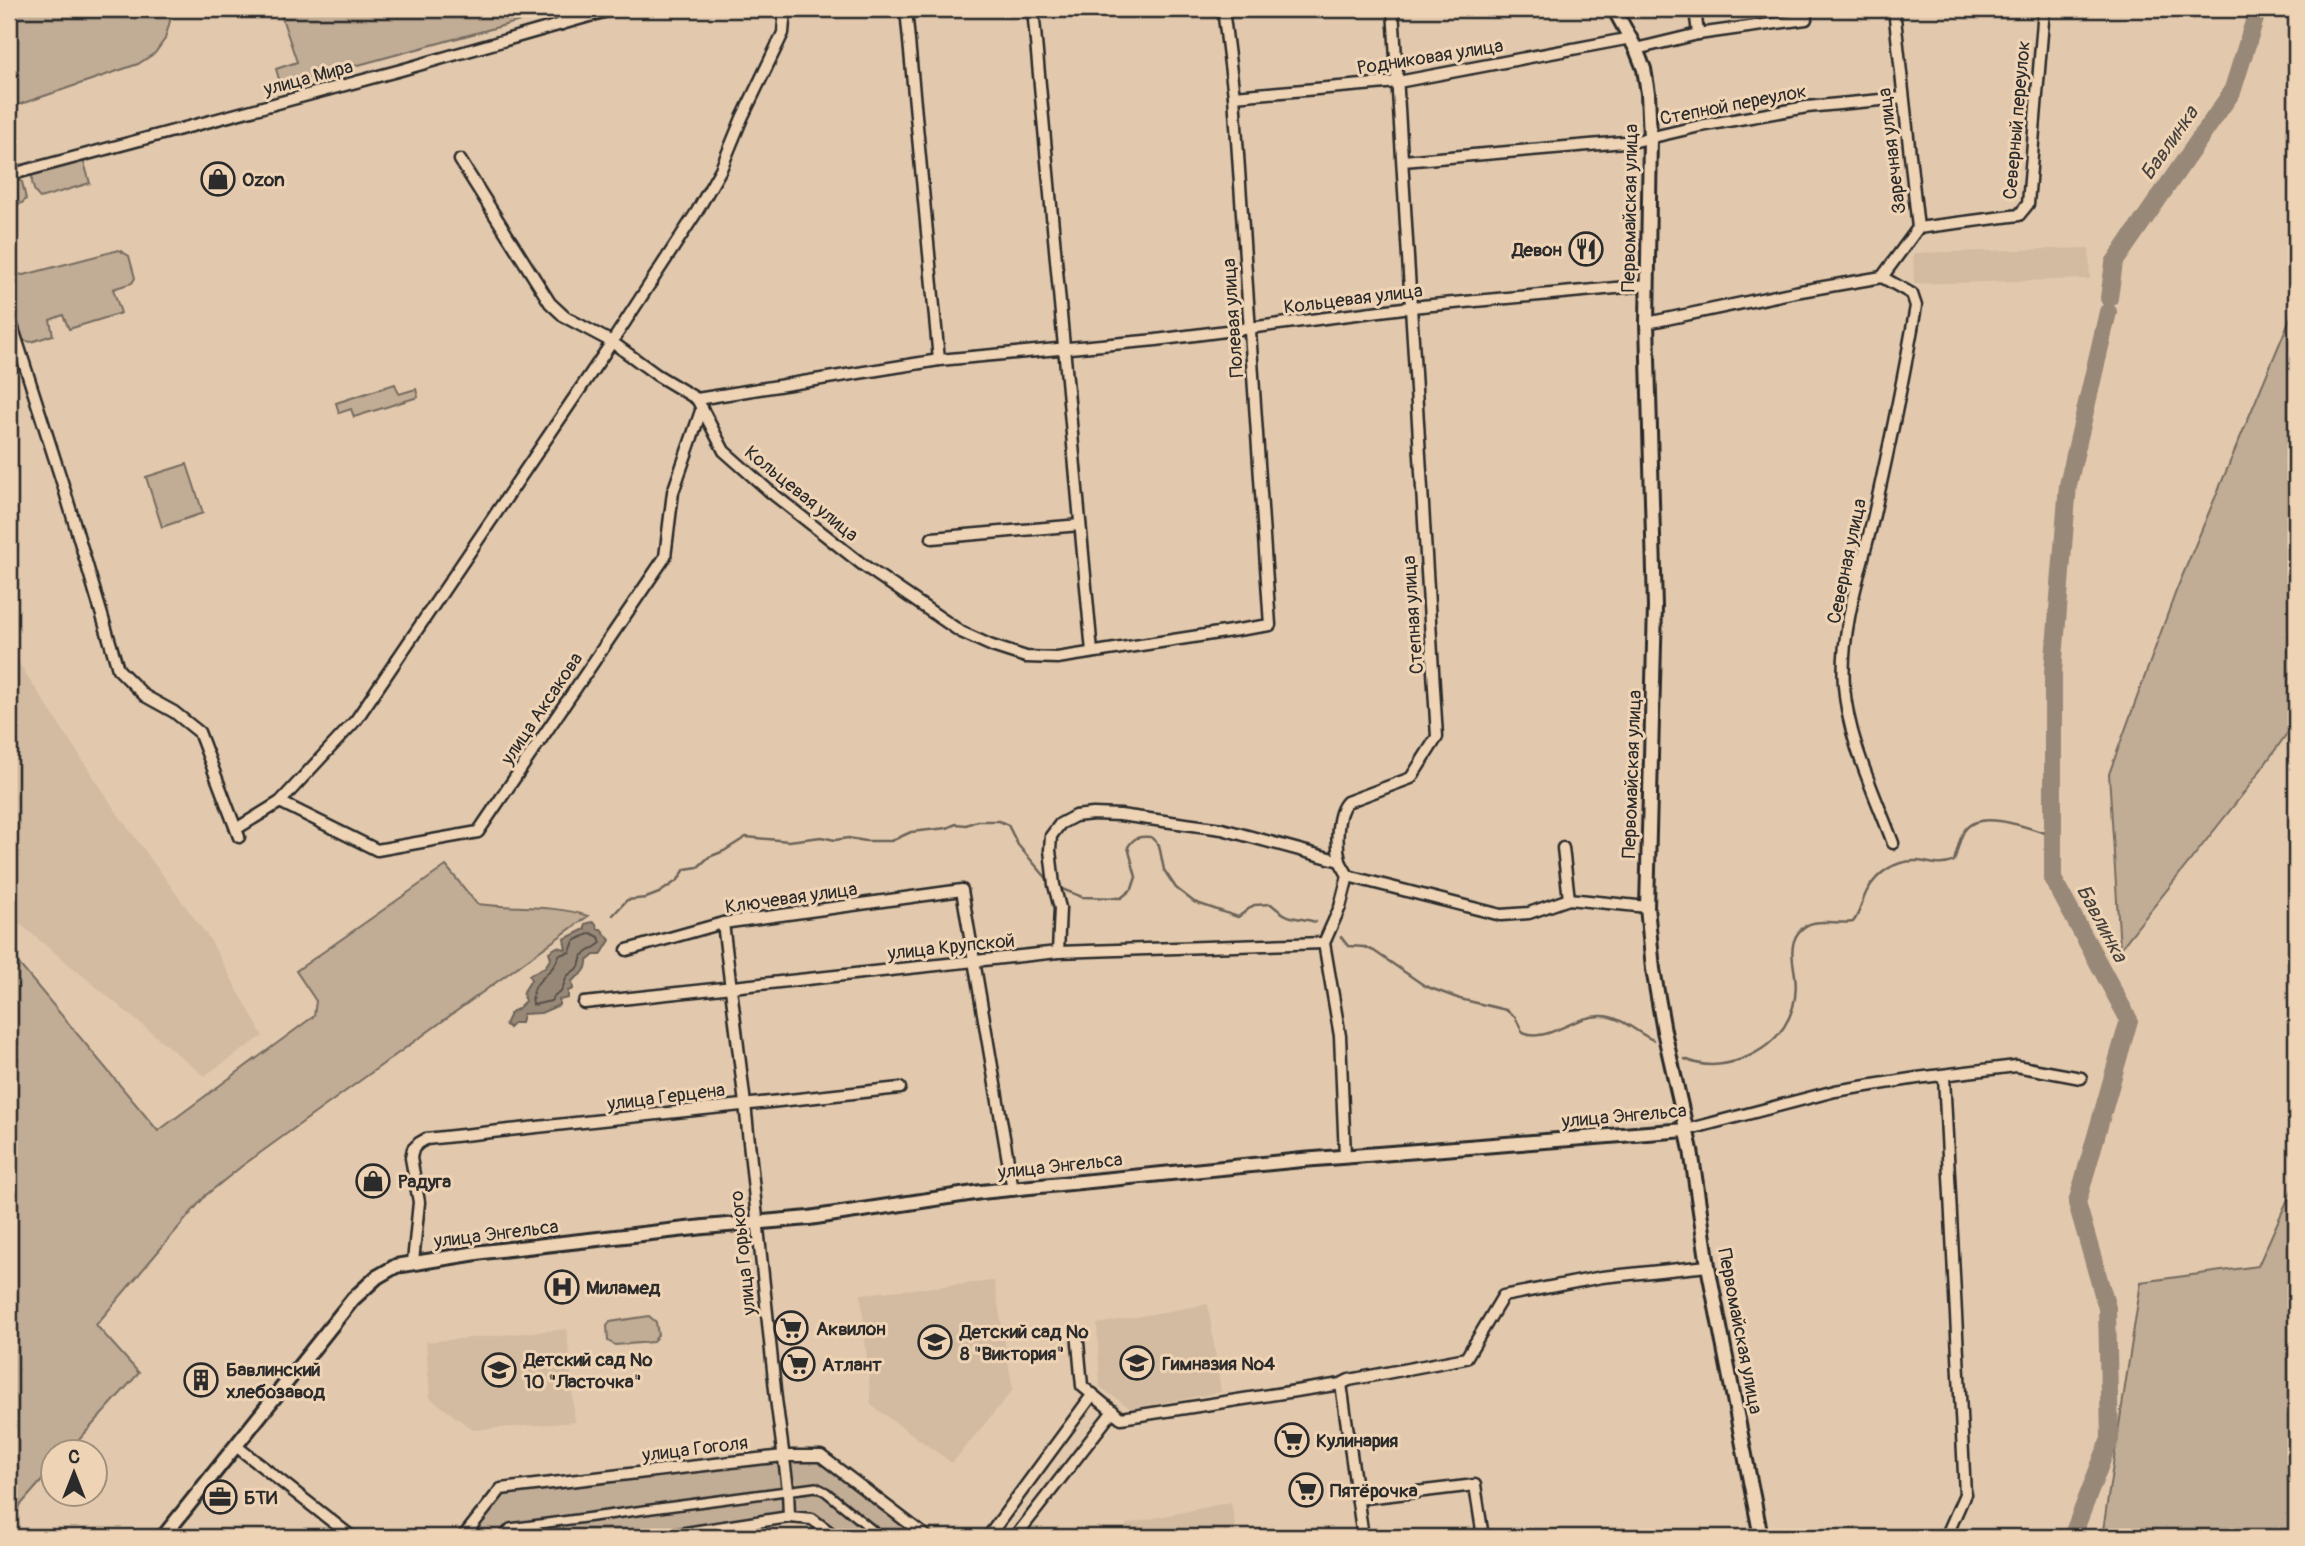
<svg xmlns="http://www.w3.org/2000/svg" width="2305" height="1546" viewBox="0 0 2305 1546" font-family="Pangolin,sans-serif">
	<style>
		.built { fill: #d2bba1 }
		.green { fill: #c1ac95; stroke: #766c60; stroke-width: 2 }
		.water { fill: #988877; stroke: #6c6359; stroke-width: 2 }
		.lines { fill: none; stroke-linecap: round; stroke-linejoin: round }
		.shore { stroke: #575049; stroke-width: 2 }
		.stream { stroke: #6c6359; stroke-width: 2.5 }
		.river { stroke: #988877; stroke-width: 18 }
		.pedestrian-casing { stroke: #2b2b2b; stroke-width: 12 }
		.minor-casing { stroke: #2b2b2b; stroke-width: 15 }
		.tertiary-casing { stroke: #2b2b2b; stroke-width: 18 }
		.pedestrian { stroke: #eed3b5; stroke-width: 7 }
		.minor { stroke: #eed3b5; stroke-width: 10 }
		.tertiary { stroke: #eed3b5; stroke-width: 12 }
		.labels { text-anchor: middle; stroke-width: 6; stroke-linejoin: round; paint-order: stroke }
		.street-label { font-size: 19px; fill: #2b2b2b; stroke: #eed3b5 }
		.poi-label { font-size: 19px; font-weight: bold; fill: #2b2b2b; stroke: #eed3b5; text-anchor: start }
		.water-label { font-size: 21px; font-style: italic; fill: #46423e; stroke: #eed3b5 }
	</style>
	<rect width="100%" height="100%" fill="#e2c9ad"/>
	<filter id="ink" filterUnits="userSpaceOnUse"><feTurbulence type="fractalNoise" baseFrequency=".0143" numOctaves="2"/><feDisplacementMap in="SourceGraphic" scale="14" xChannelSelector="R" yChannelSelector="G"/><feConvolveMatrix kernelMatrix="1 2 1 2 8 2 1 2 1" color-interpolation-filters="sRGB"/></filter>
	<g filter="url(#ink)">
		<!-- built -->
		<g class="built">
			<polygon points="2089,248 2090,279 1914,284 1913,253"/>
			<polygon points="9,648 120,817 209,938 263,1036 204,1076 9,915"/>
			<polygon points="994,1281 1013,1390 952,1463 871,1405 861,1294"/>
			<polygon points="1208,1304 1221,1392 1131,1409 1100,1387 1097,1324"/>
			<polygon points="567,1329 575,1422 473,1430 430,1398 426,1342"/>
			<polygon points="1231,1502 1237,1537 1128,1537 1126,1524"/>
		</g>
		<!-- green -->
		<g class="green">
			<polygon points="9,9 169,9 170,21 165,39 155,53 138,64 9,108"/>
			<polygon points="279,9 553,9 546,14 281,86 276,69 297,62"/>
			<path d="M83,159L90,183L40,198C34,193 30,181 33,174Z"/>
			<polygon points="17,179 22,182 26,199 22,203 9,207 9,181"/>
			<polygon points="119,250 129,256 135,278 132,283 113,289 121,313 69,329 63,315 50,320 53,335 31,342 22,340 9,301 9,273 24,275"/>
			<polygon points="2296,275 2296,721 2247,789 2120,949 2109,774 2176,591 2292,314"/>
			<polygon points="395,384 399,394 416,389 418,397 354,417 351,409 339,413 336,403"/>
			<polygon points="187,464 203,513 162,527 146,477"/>
			<path d="M446,866L477,904C514,909 552,904 588,916L242,1166L206,1195L96,1325L139,1373L69,1451L52,1452V1469L9,1518V952L158,1131L314,1016L316,1001L296,971Z"/>
			<polygon points="2296,1181 2296,1537 2102,1537 2141,1282 2258,1266"/>
			<polygon points="649,1316 656,1322 658,1335 653,1342 615,1345 608,1341 607,1326 610,1322"/>
			<polygon points="821,1456 927,1537 836,1537 812,1519 660,1537 463,1537 501,1489"/>
		</g>
		<!-- water -->
		<path class="water" d="M592,922L596,924L598,929H601L610,940L601,955H594L587,961C587,973 580,974 572,981L573,989L568,991V998L559,1000V1005L541,1013L523,1014L521,1023H514L509,1028L505,1024L511,1012L518,1009L525,1001L523,993L531,980L529,975L545,967L551,958L549,952L557,947L566,949L564,939L585,929V924Z"/>
		<g class="lines">
			<!-- shore -->
			<path class="shore" d="M591,933L599,937L601,943L582,956L579,967L567,976L561,992L555,995L551,1001L533,1005C528,979 553,977 559,955L570,952L574,941Z"/>
			<!-- stream -->
			<g class="stream">
				<path d="M1057,887L1082,897L1121,898L1132,889L1136,877L1128,847C1134,837 1139,836 1151,837L1159,845L1164,870L1176,888L1194,902L1238,917L1254,905L1271,904C1290,921 1292,916 1316,922"/>
				<polyline points="613,915 627,900 646,898 659,893 678,880 685,869 698,867 709,857 724,851 746,837 789,841 821,837 835,840 848,838 866,841 891,841 911,832 947,828 956,824 966,825 977,821 999,821 1008,825 1018,845 1049,881"/>
				<path d="M1341,937L1348,946L1365,947L1374,951L1425,986L1460,999L1506,1010L1515,1017L1523,1033C1547,1044 1575,1014 1603,1016C1622,1017 1636,1032 1653,1040"/>
				<path d="M1685,1059C1704,1068 1723,1066 1742,1059C1779,1045 1800,1014 1795,975C1793,962 1789,945 1798,933C1811,915 1834,925 1853,922C1861,912 1861,902 1867,891C1877,873 1895,860 1917,861C1931,862 1940,868 1954,861C1957,852 1959,841 1963,833C1976,806 2032,829 2053,836"/>
			</g>
			<!-- river -->
			<g class="river">
				<polyline points="2109,298 2114,263 2232,92 2258,9"/>
				<polyline points="2072,1537 2110,1439 2107,1308 2077,1203 2129,1020 2053,879 2053,672 2068,485 2108,312"/>
			</g>
			<defs>
				<polyline id="pedestrian" points="502,1537 510,1528 816,1487 826,1492 881,1537"/>
				<g id="minor">
					<polyline points="906,9 939,360"/>
					<polyline points="1033,9 1092,652"/>
					<polyline points="1695,9 1698,34"/>
					<polyline points="562,24 568,9"/>
					<polyline points="1636,49 1698,34 1806,19 1805,9"/>
					<polyline points="1234,96 1398,82 1631,38"/>
					<polyline points="1403,161 1636,141 1700,126 1807,107 1902,98"/>
					<polyline points="9,175 401,70 614,9"/>
					<polyline points="1918,228 2019,215 2028,204 2044,9"/>
					<polyline points="1882,277 1918,228 1894,9"/>
					<polyline points="9,316 63,485 118,669 145,696 174,712 199,732 239,837"/>
					<path d="M1647,323L1795,292L1882,277L1912,294L1916,306C1904,377 1889,448 1873,519C1860,572 1840,631 1844,686C1848,740 1874,792 1893,843"/>
					<polyline points="697,399 724,451 768,490 863,565 961,632 992,646 1026,657 1057,658 1270,625 1234,96 1223,9"/>
					<polyline points="697,399 939,360 1156,340 1411,307 1648,285"/>
					<polyline points="697,399 657,375 612,342 696,213 721,169 742,118 783,33 785,9"/>
					<polyline points="932,538 1080,525"/>
					<polyline points="280,802 377,850 478,832 665,557 673,492 702,408"/>
					<polyline points="236,829 280,802 356,720 612,342 565,317 550,303 460,160"/>
					<polyline points="1563,848 1569,899"/>
					<polyline points="1348,876 1501,915 1529,913 1569,899 1647,907"/>
					<polyline points="723,923 745,1104 776,1399 788,1489 789,1517"/>
					<polyline points="627,950 723,923 962,890 1013,1190"/>
					<polyline points="1058,952 1060,908 1054,885 1050,850 1051,836 1060,824 1075,816 1093,814 1120,815 1222,829 1340,861"/>
					<polyline points="584,1003 1058,952 1324,943"/>
					<polyline points="1944,1076 1965,1494 1946,1537"/>
					<polyline points="1686,1130 1835,1091 1917,1078 2016,1066 2081,1078"/>
					<path d="M1345,1156L1340,1036L1324,943L1340,907L1348,876C1346,871 1342,866 1340,861C1336,845 1336,813 1347,802L1411,778L1437,737L1393,9"/>
					<polyline points="413,1262 419,1202 411,1158 413,1149 419,1143 426,1139 900,1088"/>
					<polyline points="1077,1332 1082,1386 1121,1418 1341,1384 1349,1380 1466,1358 1503,1296 1602,1277 1708,1266"/>
					<polyline points="1341,1384 1363,1537"/>
					<polyline points="236,1446 352,1537"/>
					<polyline points="1357,1499 1475,1485 1483,1537"/>
					<polyline points="463,1537 501,1489 783,1456 821,1456 927,1537"/>
					<polyline points="660,1537 789,1517 812,1519 836,1537"/>
					<polyline points="988,1537 1093,1394"/>
					<polyline points="1015,1537 1113,1411"/>
				</g>
				<g id="tertiary">
					<polyline points="1614,9 1636,49 1644,69 1648,93 1650,138 1647,323 1655,607 1647,907 1653,969 1664,1031 1691,1150 1708,1266 1761,1537"/>
					<polyline points="163,1537 353,1299 377,1277 396,1266 483,1252 704,1227 809,1218 981,1192 1302,1160 1686,1130"/>
				</g>
			</defs>
			<!-- pedestrian casing -->
			<use href="#pedestrian" class="pedestrian-casing"/>
			<!-- minor casing -->
			<use href="#minor" class="minor-casing"/>
			<!-- tertiary casing -->
			<use href="#tertiary" class="tertiary-casing"/>
			<!-- pedestrian -->
			<use href="#pedestrian" class="pedestrian"/>
			<!-- minor -->
			<use href="#minor" class="minor"/>
			<!-- tertiary -->
			<use href="#tertiary" class="tertiary"/>
		</g>
	</g>
	<!-- icons -->
	<defs>
		<symbol id="shop-ring" viewBox="-11 -11 22 22"><circle r="9.5" fill="#eed3b5" stroke="#2b2b2b" stroke-width="1.5"/><path d="M-5-2.5h2.3a2.7 3.5 0 0 1 5.4 0H5L5.5 6h-11ZM-1.5-2.5h3a1.5 2.3 0 0 0-3 0Z" fill="#2b2b2b"/></symbol>
		<symbol id="restaurant-ring" viewBox="-11 -11 22 22"><circle r="9.5" fill="#eed3b5" stroke="#2b2b2b" stroke-width="1.5"/><path d="M-5-6h1v4h1v-4h1v4h1v-4h1v5L-1.5 .5V6h-2V.5L-5-1ZM5-6V6H3V1.5H1.5Q1.5-4 5-6Z" fill="#2b2b2b"/></symbol>
		<symbol id="hospital-ring" viewBox="-11 -11 22 22"><circle r="9.5" fill="#eed3b5" stroke="#2b2b2b" stroke-width="1.5"/><path d="M-5-5h3v3.5h4V-5h3V5h-3V1.5h-4V5h-3Z" fill="#2b2b2b"/></symbol>
		<symbol id="supermarket-ring" viewBox="-11 -11 22 22"><circle r="9.5" fill="#eed3b5" stroke="#2b2b2b" stroke-width="1.5"/><path d="M-6-5.5h2.5l.6 2H6L4.5 2H-2.5L-4.4-4H-6ZM-1.5 3.2a1.3 1.3 0 1 0 .1 0ZM3 3.2a1.3 1.3 0 1 0 .1 0Z" fill="#2b2b2b"/></symbol>
		<symbol id="school-ring" viewBox="-11 -11 22 22"><circle r="9.5" fill="#eed3b5" stroke="#2b2b2b" stroke-width="1.5"/><path d="M0-5L7-2L0 1L-7-2ZM-4 1L0 2.5L4 1V4Q0 6-4 4Z" fill="#2b2b2b"/></symbol>
		<symbol id="building-ring" viewBox="-11 -11 22 22"><circle r="9.5" fill="#eed3b5" stroke="#2b2b2b" stroke-width="1.5"/><path d="M-4-6H4V6H1V3H-1V6H-4ZM-2.5-4.3h1.7v1.8h-1.7ZM.8-4.3h1.7v1.8H.8ZM-2.5-1h1.7V.8h-1.7ZM.8-1h1.7V.8H.8Z" fill="#2b2b2b"/></symbol>
		<symbol id="office-ring" viewBox="-11 -11 22 22"><circle r="9.5" fill="#eed3b5" stroke="#2b2b2b" stroke-width="1.5"/><path d="M-6-3h4V-5.5h4V-3h4V5H-6ZM-1-4.5V-3h2v-1.5ZM-6 0V1H6V0Z" fill="#2b2b2b"/></symbol>
	</defs>
	<g fill-rule="evenodd">
		<use href="#shop-ring" x="199" y="160" width="38" height="38"/>
		<use href="#restaurant-ring" x="1567" y="230" width="38" height="38"/>
		<use href="#shop-ring" x="354" y="1162" width="38" height="38"/>
		<use href="#hospital-ring" x="543" y="1268" width="38" height="38"/>
		<use href="#supermarket-ring" x="772" y="1309" width="38" height="38"/>
		<use href="#school-ring" x="916" y="1323" width="38" height="38"/>
		<use href="#school-ring" x="1118" y="1344" width="38" height="38"/>
		<use href="#supermarket-ring" x="779" y="1345" width="38" height="38"/>
		<use href="#school-ring" x="480" y="1351" width="38" height="38"/>
		<use href="#building-ring" x="182" y="1361" width="38" height="38"/>
		<use href="#supermarket-ring" x="1273" y="1421" width="38" height="38"/>
		<use href="#supermarket-ring" x="1287" y="1471" width="38" height="38"/>
		<use href="#office-ring" x="201" y="1478" width="38" height="38"/>
	</g>
	<g class="labels">
		<!-- street labels -->
		<g class="street-label">
			<text transform="translate(1430 56) rotate(-9)" y="7">Родниковая улица</text>
			<text transform="translate(308 77) rotate(-15)" y="7">улица Мира</text>
			<text transform="translate(1733 104) rotate(-11)" y="7">Степной переулок</text>
			<text transform="translate(2016 120) rotate(-85)" y="7">Северный переулок</text>
			<text transform="translate(1891 151) rotate(-97)" y="7">Заречная улица</text>
			<text transform="translate(1629 208) rotate(-89)" y="7">Первомайская улица</text>
			<text transform="translate(1353 298) rotate(-7)" y="7">Кольцевая улица</text>
			<text transform="translate(1232 318) rotate(-94)" y="7">Полевая улица</text>
			<text transform="translate(802 493) rotate(39)" y="7">Кольцевая улица</text>
			<text transform="translate(1846 561) rotate(-78)" y="7">Северная улица</text>
			<text transform="translate(1412 615) rotate(-94)" y="7">Степная улица</text>
			<text transform="translate(541 708) rotate(-56)" y="7">улица Аксакова</text>
			<text transform="translate(1631 774) rotate(-88)" y="7">Первомайская улица</text>
			<text transform="translate(791 897) rotate(-8)" y="7">Ключевая улица</text>
			<text transform="translate(951 946) rotate(-6)" y="7">улица Крупской</text>
			<text transform="translate(666 1096) rotate(-7)" y="7">улица Герцена</text>
			<text transform="translate(1624 1115) rotate(-5)" y="7">улица Энгельса</text>
			<text transform="translate(1060 1165) rotate(-6)" y="7">улица Энгельса</text>
			<text transform="translate(496 1233) rotate(-7)" y="7">улица Энгельса</text>
			<text transform="translate(742 1253) rotate(-96)" y="7">улица Горького</text>
			<text transform="translate(1741 1331) rotate(79)" y="7">Первомайская улица</text>
			<text transform="translate(695 1448) rotate(-7)" y="7">улица Гоголя</text>
		</g>
		<!-- poi labels -->
		<g class="poi-label">
			<text x="242" y="186">Ozon</text>
			<text x="1562" y="256" text-anchor="end">Девон</text>
			<text x="398" y="1188">Радуга</text>
			<text x="586" y="1294">Миламед</text>
			<text x="816" y="1335">Аквилон</text>
			<text x="960" y="1338">Детский сад №<tspan x="960" dy="22">8 "Виктория"</tspan></text>
			<text x="524" y="1366">Детский сад №<tspan x="524" dy="22">10 "Ласточка"</tspan></text>
			<text x="1162" y="1370">Гимназия №4</text>
			<text x="822" y="1371">Атлант</text>
			<text x="226" y="1376">Бавлинский<tspan x="226" dy="22">хлебозавод</tspan></text>
			<text x="1316" y="1447">Кулинария</text>
			<text x="1330" y="1497">Пятёрочка</text>
			<text x="244" y="1504">БТИ</text>
		</g>
		<!-- water labels -->
		<g class="water-label">
			<text transform="translate(2169 143) rotate(-55)" y="7">Бавлинка</text>
			<text transform="translate(2102 923) rotate(62)" y="7">Бавлинка</text>
		</g>
	</g>
	<!-- margin -->
	<rect width="2305" height="1546" fill="none" stroke="#eed3b5" stroke-width="35"/>
	<rect x="18" y="18" width="2270" height="1511" fill="none" stroke="#2b2b2b" stroke-width="2.5" filter="url(#ink)"/>
	<!-- north arrow -->
	<g transform="translate(74 1473)"><circle r="33" fill="#eed3b5" stroke="#a0907e" stroke-width="2"/>
	<path d="M0-5L12 26L0 18L-12 26Z" fill="#2b2b2b"/>
	<text y="-10" font-size="19" font-weight="bold" text-anchor="middle" fill="#2b2b2b">С</text>
	</g>
</svg>
